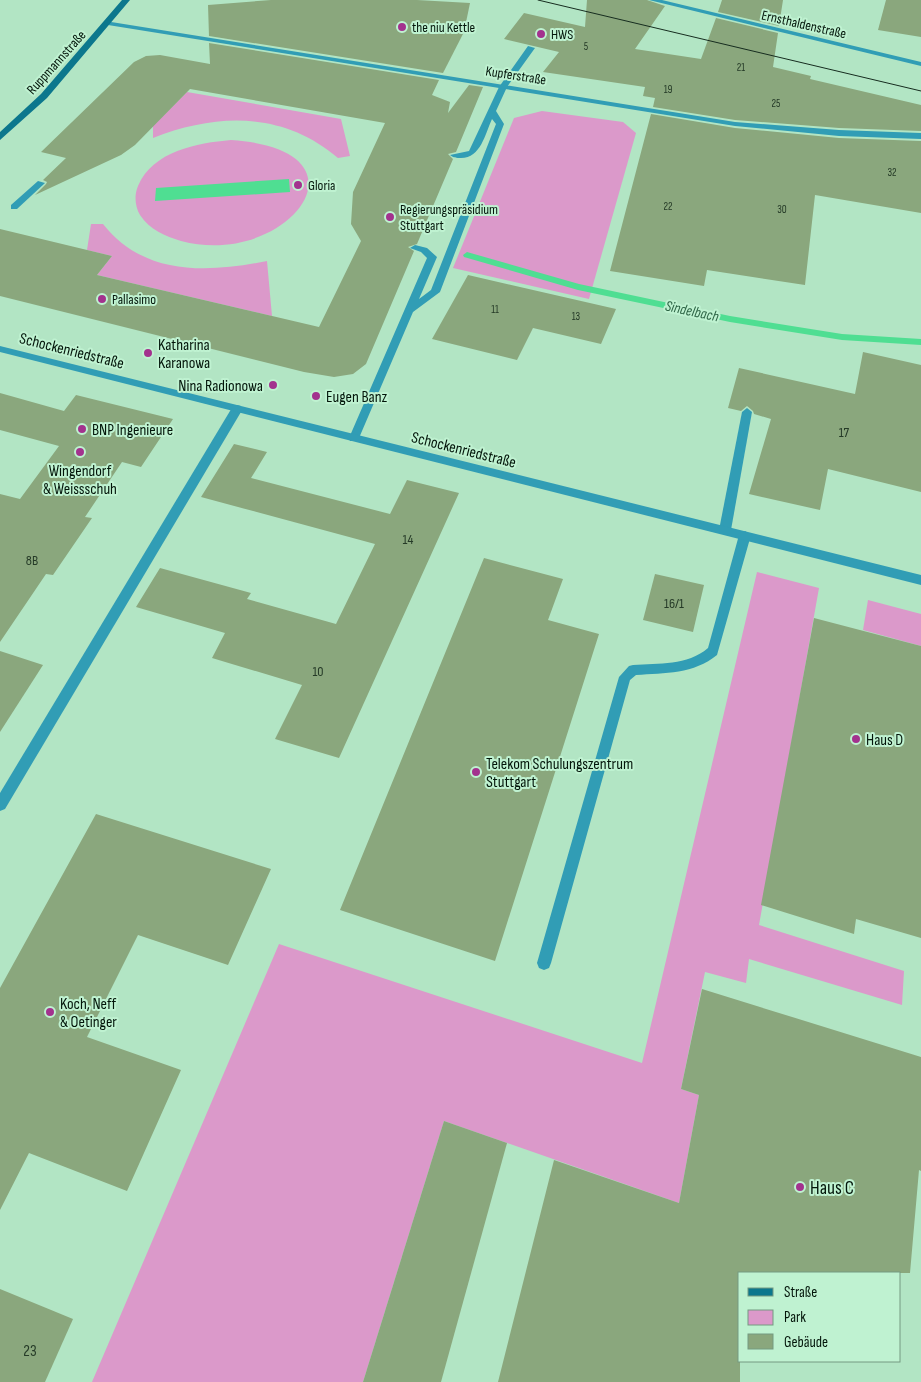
<svg xmlns="http://www.w3.org/2000/svg" width="921" height="1382" viewBox="0 0 921 1382" font-family="'Sofia Sans Condensed',sans-serif">
	<style>
		.green { fill: #db99ca }
		.water { fill: #4fde92 }
		.lines { fill: none; stroke-linecap: round; stroke-linejoin: round }
		.stream { fill: #4fde92; fill-rule: evenodd }
		.building { fill: #8aa77d }
		.lane { fill: #319db5; fill-rule: evenodd }
		.street { fill: #319db5; fill-rule: evenodd }
		.secondary { fill: #0c778d; fill-rule: evenodd }
		.tram { stroke: #162c1f; stroke-width: 1 }
		.poi-dot { fill: #a3328e; stroke: #bff2d1; stroke-width: 2 }
		.labels { text-anchor: middle; stroke-width: 4; stroke-linejoin: round; paint-order: stroke }
		.far-number-label { font-size: 11px; fill: #253a27 }
		.far-street-label { font-size: 14px; fill: #03150a; stroke: #bff2d1 }
		.far-poi-label { font-size: 14px; fill: #03150a; stroke: #bff2d1; text-anchor: start }
		.number-label { font-size: 14px; fill: #253a27 }
		.far-water-label { font-size: 15px; font-style: italic; fill: #2d6445; stroke: #bff2d1 }
		.poi-label { font-size: 16px; fill: #03150a; stroke: #bff2d1; text-anchor: start }
		.street-label { font-size: 16px; fill: #03150a; stroke: #bff2d1 }
		.near-number-label { font-size: 16px; fill: #253a27 }
		.near-poi-label { font-size: 19px; fill: #03150a; stroke: #bff2d1; text-anchor: start }
	</style>
	<rect width="100%" height="100%" fill="#b2e5c4"/>
	<!-- green -->
	<g class="green">
		<path d="M187,92L341,119L350,156L338,158C283,111 217,113 153,138V126Z"/>
		<polygon points="542,111 623,122 636,133 589,299 453,268 514,118"/>
		<path d="M231,140C380,150 287,269 181,241C165,236 150,230 140,215C135,207 134,195 138,186C153,151 197,143 231,140Z"/>
		<path d="M91,224H103C144,276 207,273 267,261L272,316L97,275L112,256L87,250Z"/>
		<polygon points="757,572 819,588 759,925 904,971 902,1005 749,959 746,983 705,972 681,1089 699,1095 679,1203 444,1121 363,1382 92,1382 279,944 642,1063"/>
		<polygon points="868,600 921,614 921,646 863,630"/>
	</g>
	<!-- water -->
	<polygon class="water" points="289,179 290,192 155,201 156,188"/>
	<g class="lines">
		<!-- stream -->
		<polygon class="stream" points="467,252 579,284 730,316 842,334 921,339 921,345 842,340 730,322 578,290 464,257 463,255"/>
	</g>
	<!-- building -->
	<g class="building">
		<polygon points="271,0 417,0 470,3 464,32 443,73 209,36 208,5"/>
		<polygon points="587,0 647,0 665,6 635,49 701,59 716,18 778,33 773,67 811,76 810,79 921,105 921,131 839,128 735,120 653,107 655,98 643,96 645,87 543,72 559,52 504,39 524,13 585,27"/>
		<polygon points="722,0 783,0 779,26 718,12"/>
		<polygon points="886,0 921,0 921,37 878,30"/>
		<polygon points="209,43 439,80 432,95 450,102 448,113 469,85 483,87 456,152 448,154 453,159 417,244 408,247 414,251 366,364 353,374 334,377 304,372 0,296 0,229 112,256 97,275 319,327 361,241 351,224 353,192 385,123 190,89 135,145 121,155 35,195 46,184 47,182 43,180 66,158 41,152 134,62 146,56 160,55 210,64"/>
		<polygon points="651,114 735,128 839,138 921,141 921,213 815,195 805,285 707,270 704,286 610,271"/>
		<polygon points="468,275 616,309 601,344 533,328 517,360 432,339"/>
		<polygon points="863,352 921,365 921,492 828,469 820,510 749,494 771,419 754,414 753,411 747,406 741,411 728,408 739,368 855,394"/>
		<polygon points="0,393 64,411 76,395 173,419 141,467 122,462 85,517 92,518 53,575 46,574 0,642 0,494 20,499 59,446 0,430"/>
		<polygon points="234,444 267,452 251,478 390,514 407,480 459,493 339,758 275,739 302,685 212,658 225,633 136,607 160,568 251,593 247,599 336,624 375,544 201,497"/>
		<polygon points="484,558 563,579 548,620 599,634 495,961 340,910"/>
		<polygon points="655,574 704,585 693,632 643,620"/>
		<polygon points="814,618 921,646 921,938 856,919 854,934 761,905"/>
		<polygon points="0,651 43,665 0,732"/>
		<polygon points="96,814 271,869 228,965 138,935 87,1037 181,1070 127,1191 29,1153 0,1210 0,988"/>
		<polygon points="702,989 921,1057 921,1171 919,1170 910,1273 740,1273 740,1382 498,1382 554,1160 679,1203 699,1095 681,1089"/>
		<polygon points="444,1121 507,1143 441,1382 363,1382"/>
		<polygon points="0,1289 73,1319 45,1382 0,1382"/>
	</g>
	<g class="lines">
		<!-- lane -->
		<g class="lane">
			<path d="M528,46L535,48L507,87L496,111L504,124L440,292L413,312L359,438L358,441H350L349,438L427,258L421,252L410,248L415,245L427,248L437,257L419,299L431,290L496,124L492,119C485,134 481,158 461,158C456,158 454,158 450,155L469,151L499,87Z"/>
			<polygon points="38,181 45,183 17,209 11,209 11,205"/>
			<polygon points="237,405 241,406 241,412 5,809 0,811 0,793 233,406"/>
			<polygon points="747,408 752,412 731,530 725,534 719,530 742,412"/>
			<path d="M745,531L751,535L717,655C694,674 665,673 636,675L630,680L551,963L549,968L544,970L539,968L537,963L619,677L629,666L633,665C659,663 687,666 708,648L739,535Z"/>
		</g>
		<!-- street -->
		<g class="street">
			<polygon points="649,0 662,0 921,62 921,66"/>
			<polygon points="105,21 735,122 839,130 921,133 921,139 839,136 735,126 108,25 104,23"/>
			<polygon points="0,346 921,575 921,585 0,352"/>
		</g>
		<!-- secondary -->
		<polygon class="secondary" points="122,0 130,0 47,98 0,140 0,132 41,94"/>
		<!-- tram -->
		<polyline class="tram" points="538,0 921,91"/>
	</g>
	<!-- markers -->
	<g class="poi-dot">
		<circle cx="402" cy="27" r="5"/>
		<circle cx="541" cy="34" r="5"/>
		<circle cx="298" cy="185" r="5"/>
		<circle cx="390" cy="217" r="5"/>
		<circle cx="102" cy="299" r="5"/>
		<circle cx="148" cy="353" r="5"/>
		<circle cx="273" cy="385" r="5"/>
		<circle cx="316" cy="396" r="5"/>
		<circle cx="82" cy="429" r="5"/>
		<circle cx="80" cy="452" r="5"/>
		<circle cx="856" cy="739" r="5"/>
		<circle cx="476" cy="772" r="5"/>
		<circle cx="50" cy="1012" r="5"/>
		<circle cx="800" cy="1187" r="5"/>
	</g>
	<g class="labels">
		<!-- far-number labels -->
		<g class="far-number-label">
			<text x="586" y="50">5</text>
			<text x="741" y="71">21</text>
			<text x="668" y="93">19</text>
			<text x="776" y="107">25</text>
			<text x="892" y="176">32</text>
			<text x="668" y="210">22</text>
			<text x="782" y="213">30</text>
			<text x="495" y="313">11</text>
			<text x="576" y="320">13</text>
		</g>
		<!-- far-street labels -->
		<g class="far-street-label">
			<text transform="translate(804 24) rotate(13)" y="5">Ernsthaldenstraße</text>
			<text transform="translate(56 62) rotate(-48)" y="5">Ruppmannstraße</text>
			<text transform="translate(516 75) rotate(9)" y="5">Kupferstraße</text>
		</g>
		<!-- far-poi labels -->
		<g class="far-poi-label">
			<text x="412" y="32">the niu Kettle</text>
			<text x="551" y="39">HWS</text>
			<text x="308" y="190">Gloria</text>
			<text x="400" y="214">Regierungspräsidium<tspan x="400" dy="16">Stuttgart</tspan></text>
			<text x="112" y="304">Pallasimo</text>
		</g>
		<!-- number labels -->
		<g class="number-label">
			<text x="844" y="437">17</text>
			<text x="408" y="544">14</text>
			<text x="32" y="565">8B</text>
			<text x="674" y="608">16/1</text>
			<text x="318" y="676">10</text>
		</g>
		<!-- far-water labels -->
		<g class="far-water-label">
			<text transform="translate(692 311) rotate(12)" y="5">Sindelbach</text>
		</g>
		<!-- poi labels -->
		<g class="poi-label">
			<text x="158" y="350">Katharina<tspan x="158" dy="18">Karanowa</tspan></text>
			<text x="263" y="391" text-anchor="end">Nina Radionowa</text>
			<text x="326" y="402">Eugen Banz</text>
			<text x="92" y="435">BNP Ingenieure</text>
			<text x="80" y="476" text-anchor="middle">Wingendorf<tspan x="80" dy="18">&amp; Weissschuh</tspan></text>
			<text x="866" y="745">Haus D</text>
			<text x="486" y="769">Telekom Schulungszentrum<tspan x="486" dy="18">Stuttgart</tspan></text>
			<text x="60" y="1009">Koch, Neff<tspan x="60" dy="18">&amp; Oetinger</tspan></text>
		</g>
		<!-- street labels -->
		<g class="street-label">
			<text transform="translate(72 350) rotate(14)" y="6">Schockenriedstraße</text>
			<text transform="translate(464 449) rotate(14)" y="6">Schockenriedstraße</text>
		</g>
		<!-- near-number labels -->
		<g class="near-number-label">
			<text x="30" y="1356">23</text>
		</g>
		<!-- near-poi labels -->
		<g class="near-poi-label">
			<text x="810" y="1194">Haus C</text>
		</g>
	</g>
	<!-- legend -->
	<rect x="738" y="1272" width="162" height="90" fill="#bff2d1" stroke="#749a81"/>
	<rect x="748" y="1288" width="25" height="8" fill="#0c778d" stroke="#749a81"/>
	<text x="784" y="1297" font-size="15" fill="#03150a">Straße</text>
	<rect x="748" y="1310" width="25" height="15" fill="#db99ca" stroke="#749a81"/>
	<text x="784" y="1322" font-size="15" fill="#03150a">Park</text>
	<rect x="748" y="1334" width="25" height="15" fill="#8aa77d" stroke="#749a81"/>
	<text x="784" y="1347" font-size="15" fill="#03150a">Gebäude</text>
</svg>
